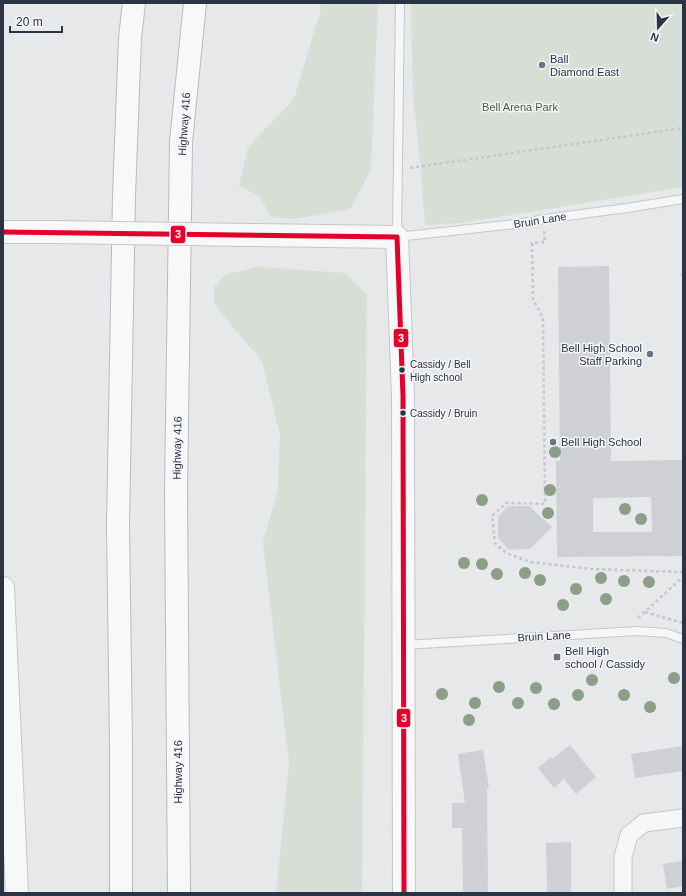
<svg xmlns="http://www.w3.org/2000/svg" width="686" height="896" viewBox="0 0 686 896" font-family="Arial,sans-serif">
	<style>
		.green { fill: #d6ded6 }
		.building { fill: #ced0d3; fill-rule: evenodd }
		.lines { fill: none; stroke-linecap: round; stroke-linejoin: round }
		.lane-casing { stroke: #c4c6c8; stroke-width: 10 }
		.street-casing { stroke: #c4c6c8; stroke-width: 19 }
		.secondary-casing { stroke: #c4c6c8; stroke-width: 24 }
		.highway-casing { stroke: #b8bbbf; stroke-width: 24 }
		.path { stroke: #c5c6ca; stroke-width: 2.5; stroke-dasharray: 3 3; stroke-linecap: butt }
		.lane { stroke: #f5f6f7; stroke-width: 8 }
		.street { stroke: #f5f6f7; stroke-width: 17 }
		.secondary { stroke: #f8f8f8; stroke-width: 22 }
		.highway { stroke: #f8f8f8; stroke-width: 22 }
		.secondary-bridge-casing { stroke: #c4c6c8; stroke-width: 24; stroke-linecap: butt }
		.secondary-bridge { stroke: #f8f8f8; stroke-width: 22 }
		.bus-1-casing { stroke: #f4f6f9; stroke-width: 8 }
		.bus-1 { stroke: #e4002b; stroke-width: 5 }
		.tree { fill: #8a9e88 }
		.poi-dot { fill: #6c737f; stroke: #f4f6f9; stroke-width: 1.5 }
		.bus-dot { fill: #2b3445; stroke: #f4f6f9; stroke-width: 1.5 }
		.labels { text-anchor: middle; stroke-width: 3; stroke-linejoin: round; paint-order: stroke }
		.bus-label { font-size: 10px; fill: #2b3445; stroke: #f4f6f9; text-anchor: start }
		.poi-label { font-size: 11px; fill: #2b3445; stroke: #f4f6f9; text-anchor: start }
		.park-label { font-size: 11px; fill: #3f6138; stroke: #f4f6f9 }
		.street-label { font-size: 11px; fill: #2b3445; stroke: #f4f6f9 }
		.line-badge { stroke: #f4f6f9; stroke-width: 1.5 }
		.badge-label { font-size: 11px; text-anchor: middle; font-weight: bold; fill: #fff }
	</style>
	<rect width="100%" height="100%" fill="#e6e8ea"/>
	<!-- green -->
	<g class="green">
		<polygon points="320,3 378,3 371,169 350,209 295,219 271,217 260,197 239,186 248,147 294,99 321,9"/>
		<polygon points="411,3 683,3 683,187 461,223 425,225 420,160 413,97"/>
		<polygon points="259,267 345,273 367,294 362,893 276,893 289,764 263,543 278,489 280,435 262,361 214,304 214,287 227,274"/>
	</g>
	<!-- building -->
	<g class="building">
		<path d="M609,266L611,461L683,460V556L557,557L556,461H560L558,267ZM651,497L652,532H593V498Z"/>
		<polygon points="508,506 529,506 552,527 530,549 509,550 498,538 498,517"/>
		<polygon points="570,745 596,777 576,794 564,779 554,788 538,768 551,757 552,759"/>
		<polygon points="683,746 683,771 635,778 631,754"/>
		<polygon points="483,750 489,788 487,788 488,893 463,893 462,828 452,828 452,803 465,803 458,754"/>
		<polygon points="571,842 571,893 547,893 546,843"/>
		<polygon points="683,861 683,886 667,889 663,864"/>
	</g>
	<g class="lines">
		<defs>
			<g id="lane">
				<polyline points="400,3 397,237 515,224 552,218 627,208 683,199"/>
				<polyline points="405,645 637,631 666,633 683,639"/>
			</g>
			<polyline id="street" points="623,893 623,857 629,835 644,823 683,818"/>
			<g id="secondary">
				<polyline points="3,232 54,232"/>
				<polyline points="247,235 397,237 403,396 404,893"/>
				<polyline points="3,588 17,893"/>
			</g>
			<g id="highway">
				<polyline points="121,893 121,744 118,525 124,196 130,38 134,3"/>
				<polyline points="179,893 176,492 181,142 195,3"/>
			</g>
		</defs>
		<!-- lane casing -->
		<use href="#lane" class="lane-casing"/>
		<!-- street casing -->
		<use href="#street" class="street-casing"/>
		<!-- secondary casing -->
		<use href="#secondary" class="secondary-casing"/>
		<!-- highway casing -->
		<use href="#highway" class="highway-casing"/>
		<!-- path -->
		<g class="path">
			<polyline points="410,168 683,128"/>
			<polyline points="544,231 545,242 532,243 532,244 533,299 543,318 545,504 506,503 492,516 495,543 506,553 530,562 590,569 683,572"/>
			<polyline points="681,275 683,274"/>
			<polyline points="645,612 683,623"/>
			<polyline points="638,618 683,577"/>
		</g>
		<!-- lane -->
		<use href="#lane" class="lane"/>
		<!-- street -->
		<use href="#street" class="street"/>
		<!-- secondary -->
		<use href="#secondary" class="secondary"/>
		<!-- highway -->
		<use href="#highway" class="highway"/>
		<defs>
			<polyline id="secondary-bridge" points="54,232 247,235"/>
		</defs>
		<!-- secondary-bridge casing -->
		<use href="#secondary-bridge" class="secondary-bridge-casing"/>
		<!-- secondary-bridge -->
		<use href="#secondary-bridge" class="secondary-bridge"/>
		<defs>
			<polyline id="bus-1" points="3,232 397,237 403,396 404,893"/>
		</defs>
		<!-- bus-1 casing -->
		<use href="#bus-1" class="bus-1-casing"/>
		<!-- bus-1 -->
		<use href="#bus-1" class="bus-1"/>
	</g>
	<!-- trees -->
	<g class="tree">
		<circle cx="555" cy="452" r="6"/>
		<circle cx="550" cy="490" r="6"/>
		<circle cx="482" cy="500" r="6"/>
		<circle cx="625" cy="509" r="6"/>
		<circle cx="548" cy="513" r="6"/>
		<circle cx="641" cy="519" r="6"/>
		<circle cx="464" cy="563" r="6"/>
		<circle cx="482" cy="564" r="6"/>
		<circle cx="525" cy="573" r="6"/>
		<circle cx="497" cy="574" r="6"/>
		<circle cx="601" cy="578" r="6"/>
		<circle cx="540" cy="580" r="6"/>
		<circle cx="624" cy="581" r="6"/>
		<circle cx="649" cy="582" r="6"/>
		<circle cx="576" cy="589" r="6"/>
		<circle cx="606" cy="599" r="6"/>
		<circle cx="563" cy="605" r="6"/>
		<circle cx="674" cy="678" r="6"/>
		<circle cx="592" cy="680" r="6"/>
		<circle cx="499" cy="687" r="6"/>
		<circle cx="536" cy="688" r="6"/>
		<circle cx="442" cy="694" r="6"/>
		<circle cx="578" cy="695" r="6"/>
		<circle cx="624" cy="695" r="6"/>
		<circle cx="475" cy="703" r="6"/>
		<circle cx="518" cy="703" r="6"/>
		<circle cx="554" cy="704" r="6"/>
		<circle cx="650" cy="707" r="6"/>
		<circle cx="469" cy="720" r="6"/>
	</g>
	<!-- markers -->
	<g class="poi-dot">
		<circle cx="542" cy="65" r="4"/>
		<circle cx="650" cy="354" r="4"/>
		<circle cx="553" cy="442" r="4"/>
		<rect x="553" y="653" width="8" height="8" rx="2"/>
	</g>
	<g class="bus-dot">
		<circle cx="402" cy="370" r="3.5"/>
		<circle cx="403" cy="413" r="3.5"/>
	</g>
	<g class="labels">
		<!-- bus labels -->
		<g class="bus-label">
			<text x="410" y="368">Cassidy / Bell<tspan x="410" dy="13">High school</tspan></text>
			<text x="410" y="417">Cassidy / Bruin</text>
		</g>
		<!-- poi labels -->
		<g class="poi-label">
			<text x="550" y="63">Ball<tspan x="550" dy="13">Diamond East</tspan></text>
			<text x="642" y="352" text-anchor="end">Bell High School<tspan x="642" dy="13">Staff Parking</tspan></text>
			<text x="561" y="446">Bell High School</text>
			<text x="565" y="655">Bell High<tspan x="565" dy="13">school / Cassidy</tspan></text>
		</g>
		<!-- park labels -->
		<g class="park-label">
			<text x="520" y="111">Bell Arena Park</text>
		</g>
		<!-- street labels -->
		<g class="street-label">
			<text transform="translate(184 124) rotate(-86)" y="4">Highway 416</text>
			<text transform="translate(540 220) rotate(-9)" y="4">Bruin Lane</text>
			<text transform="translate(177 448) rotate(-89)" y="4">Highway 416</text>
			<text transform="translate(544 636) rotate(-3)" y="4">Bruin Lane</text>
			<text transform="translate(178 772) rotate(-90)" y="4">Highway 416</text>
		</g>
	</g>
	<g class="line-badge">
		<rect x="170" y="225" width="16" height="19" rx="4" fill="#e4002b"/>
		<rect x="393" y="328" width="16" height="20" rx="4" fill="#e4002b"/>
		<rect x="396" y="708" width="15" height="20" rx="4" fill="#e4002b"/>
	</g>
	<g class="badge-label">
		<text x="178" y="238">3</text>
		<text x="401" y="342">3</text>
		<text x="404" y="722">3</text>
	</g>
	<!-- border -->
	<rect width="686" height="896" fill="none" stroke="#2b3445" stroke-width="8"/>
	<!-- north arrow -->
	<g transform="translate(658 28) rotate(200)" stroke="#f4f6f9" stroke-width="3" paint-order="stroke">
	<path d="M0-3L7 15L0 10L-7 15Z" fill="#2b3445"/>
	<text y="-6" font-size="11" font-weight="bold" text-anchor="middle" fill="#2b3445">N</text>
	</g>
	<!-- scale -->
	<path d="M10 26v6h52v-6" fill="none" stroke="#2b3445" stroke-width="2"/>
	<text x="16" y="26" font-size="12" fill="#2b3445" stroke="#f4f6f9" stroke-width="3" paint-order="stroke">20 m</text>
</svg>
